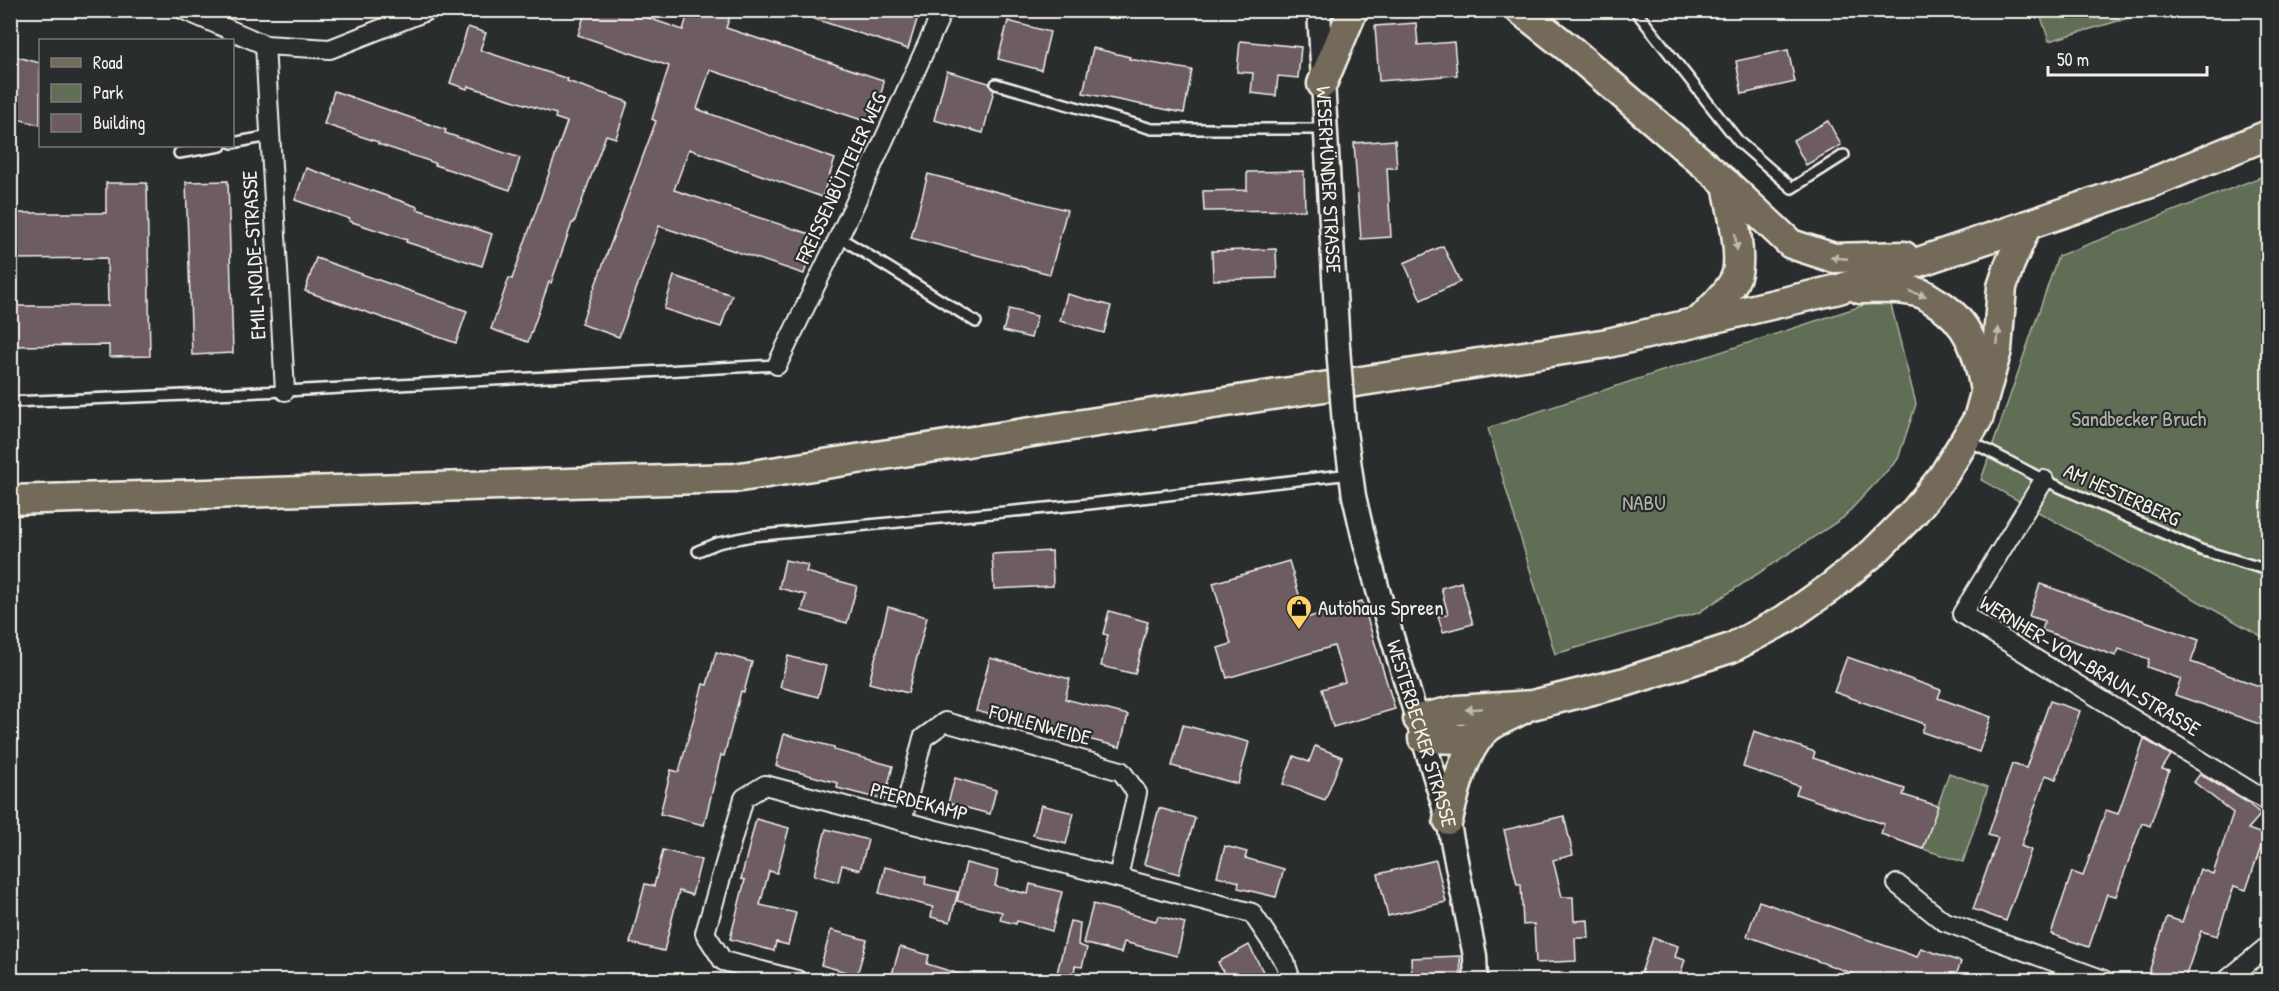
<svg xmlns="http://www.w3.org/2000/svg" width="2279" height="991" viewBox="0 0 2279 991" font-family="'Patrick Hand',sans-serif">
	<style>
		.green { fill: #616e56; stroke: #aab09f; stroke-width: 1.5 }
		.building { fill: #6d5b62; stroke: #f4f1e8; stroke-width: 1.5 }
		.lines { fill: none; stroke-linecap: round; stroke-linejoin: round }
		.service-casing { stroke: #f4f1e8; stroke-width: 14 }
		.minor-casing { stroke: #f4f1e8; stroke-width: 22 }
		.tertiary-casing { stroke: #f4f1e8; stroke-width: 27 }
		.primary-casing { stroke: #f4f1e8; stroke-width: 33 }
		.service { stroke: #2a2d2e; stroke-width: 9 }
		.minor { stroke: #2a2d2e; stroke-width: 18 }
		.tertiary { stroke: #2a2d2e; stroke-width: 22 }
		.primary { stroke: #736b5a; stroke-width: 28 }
		.tertiary-bridge-casing { stroke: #f4f1e8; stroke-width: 27; stroke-linecap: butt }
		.tertiary-bridge { stroke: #2a2d2e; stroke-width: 22 }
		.oneway { fill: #c0bbaf }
		.labels { text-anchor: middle; stroke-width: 4.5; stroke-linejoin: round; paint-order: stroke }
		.street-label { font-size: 21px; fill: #f4f1e8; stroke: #2a2d2e }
		.park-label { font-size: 21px; fill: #b2b6a6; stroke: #2a2d2e }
		.poi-label { font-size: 21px; fill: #f4f1e8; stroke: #2a2d2e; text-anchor: start }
	</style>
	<rect width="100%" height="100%" fill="#2a2d2e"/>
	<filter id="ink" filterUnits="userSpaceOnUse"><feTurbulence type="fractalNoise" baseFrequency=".0167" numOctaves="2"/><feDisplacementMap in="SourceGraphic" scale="12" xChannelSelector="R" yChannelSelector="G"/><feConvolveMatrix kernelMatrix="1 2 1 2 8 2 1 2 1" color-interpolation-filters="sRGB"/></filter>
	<g filter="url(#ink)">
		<!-- green -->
		<g class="green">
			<polygon points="2039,11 2039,10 2153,11 2049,41"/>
			<polygon points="2268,174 2268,640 1981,480 2058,256"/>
			<polygon points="1889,297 1916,404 1898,459 1843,518 1698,613 1555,654 1488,428"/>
			<polygon points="1949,773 1988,787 1963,862 1923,849"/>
		</g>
		<!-- building -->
		<g class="building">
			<polygon points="586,10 625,10 683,30 689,10 732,10 726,28 883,80 883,87 871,123 710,70 697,109 835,159 822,197 689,149 674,190 816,236 804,274 659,226 619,337 581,324 656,121 652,119 669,66 578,35"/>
			<polygon points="799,10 920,10 908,49 799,14"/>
			<polygon points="1008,21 1050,32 1041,70 998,59"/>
			<polygon points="1416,23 1418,45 1454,42 1457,75 1379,81 1375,26"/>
			<polygon points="468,27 486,33 480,50 568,79 567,81 628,102 616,138 606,135 574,223 572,223 551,283 549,282 528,342 491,329 509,278 512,279 567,122 555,118 556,114 468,86 467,89 450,83"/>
			<polygon points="1240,41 1301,47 1298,78 1278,76 1276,96 1251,93 1253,73 1237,72"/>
			<polygon points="1093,48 1130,57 1129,59 1192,70 1184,113 1083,93"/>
			<polygon points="1788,50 1795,82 1742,94 1736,61"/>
			<polygon points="10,55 40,63 40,125 10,117"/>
			<polygon points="947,71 989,83 991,88 994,90 983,133 934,120"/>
			<polygon points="334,91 446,130 445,133 520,158 510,190 435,165 435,163 378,144 378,142 324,124"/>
			<polygon points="1828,121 1841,145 1806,165 1793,140"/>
			<polygon points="1395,140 1397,168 1387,168 1391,237 1361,239 1354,143"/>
			<polygon points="306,168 418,207 417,209 492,234 482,266 406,242 407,240 349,221 350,219 295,200"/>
			<polygon points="1304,171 1305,210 1204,211 1203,191 1247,190 1247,172"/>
			<polygon points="928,174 1067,210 1050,274 911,238"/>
			<polygon points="228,181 233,353 192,355 186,182"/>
			<polygon points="106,183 147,183 150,356 109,357 109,345 10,346 10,306 108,306 107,258 10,259 10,213 106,213"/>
			<polygon points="1443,246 1460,282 1421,300 1404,263"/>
			<polygon points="1276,249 1277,278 1213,280 1212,251"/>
			<polygon points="316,258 467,311 456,343 305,291"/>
			<polygon points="674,276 732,295 721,327 664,309"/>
			<polygon points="1067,294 1111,306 1104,333 1060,321"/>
			<polygon points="1009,309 1037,316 1031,338 1003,331"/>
			<polygon points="1052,551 1053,586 994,589 992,554"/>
			<polygon points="785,560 808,565 806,572 857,586 847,623 802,611 806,595 779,588"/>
			<polygon points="1289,561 1306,618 1362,601 1395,709 1333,727 1322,689 1345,682 1334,646 1227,678 1218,648 1231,644 1213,583"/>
			<polygon points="1461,582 1473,624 1443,632 1438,616 1448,614 1441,588"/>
			<polygon points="2040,584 2199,640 2191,662 2268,689 2268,727 2175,695 2181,679 2147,667 2149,659 2119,649 2116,656 2042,630 2045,621 2029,616"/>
			<polygon points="888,607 927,617 908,693 869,683"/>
			<polygon points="1109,611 1148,622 1135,674 1101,666 1108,635 1103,634"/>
			<polygon points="716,652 752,662 744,692 741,691 724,756 721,755 704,825 660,814 671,770 679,772 703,684 707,685"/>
			<polygon points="788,656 826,666 818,697 780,687"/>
			<polygon points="1847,657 1941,690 1938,698 1991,717 1979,752 1922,732 1925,724 1834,692"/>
			<polygon points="990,658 1070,679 1065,699 1128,715 1120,747 976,711"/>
			<polygon points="2050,701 2080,711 2056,779 2046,775 2021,846 2031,850 2006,921 1973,909 1998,838 1988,835 2012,764 2026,768"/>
			<polygon points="1183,725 1249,742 1238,784 1172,766"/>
			<polygon points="1754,731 1815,752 1813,758 1905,789 1903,795 1938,806 1923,849 1881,834 1884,824 1796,794 1799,786 1743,767"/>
			<polygon points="784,734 834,747 834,750 893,766 884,800 837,788 838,783 776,766"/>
			<polygon points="2144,739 2171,755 2162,769 2169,771 2150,826 2142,823 2116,896 2107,894 2089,947 2051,934 2072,872 2083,876 2106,810 2118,814"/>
			<polygon points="1315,746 1342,757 1325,800 1283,784 1294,756 1309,762"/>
			<polygon points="2200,774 2245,801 2261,814 2248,829 2265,835 2246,890 2234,886 2217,936 2201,931 2184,981 2175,981 2149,972 2167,917 2182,922 2200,869 2213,874 2233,813 2194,782"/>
			<polygon points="955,778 996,790 990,814 948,803"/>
			<polygon points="1041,805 1074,813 1066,844 1033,835"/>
			<polygon points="1159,808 1195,818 1179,874 1144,864"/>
			<polygon points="1564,816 1573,855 1553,860 1562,897 1573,897 1574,921 1588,920 1589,938 1575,938 1576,961 1536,963 1534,924 1523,925 1521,884 1517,884 1504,830"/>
			<polygon points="756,819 789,828 777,873 769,871 760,905 796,913 788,945 776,942 774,951 730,939 745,880 741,879"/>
			<polygon points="826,829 868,840 860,870 842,865 838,882 814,875"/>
			<polygon points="1225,846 1247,852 1245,858 1284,869 1276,897 1238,888 1239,882 1217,876"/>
			<polygon points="663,850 701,860 692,895 679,891 664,951 630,943 645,884 654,886"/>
			<polygon points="1436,860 1446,902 1388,916 1378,874"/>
			<polygon points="966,863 998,871 995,886 1028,894 1030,884 1062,892 1052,931 1017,921 1016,924 1000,920 1002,912 957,901"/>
			<polygon points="885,867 926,877 925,884 958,892 950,922 931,917 933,907 879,893"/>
			<polygon points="1759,901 1917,957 1921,948 1961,962 1954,981 1874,981 1747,936"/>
			<polygon points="1093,904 1156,921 1158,916 1185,923 1177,956 1124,942 1121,953 1083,943"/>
			<polygon points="1070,921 1080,923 1078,945 1087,948 1082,967 1075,966 1073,981 1055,981"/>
			<polygon points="831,930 867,940 857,975 821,965"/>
			<polygon points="1653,938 1678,946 1675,957 1685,960 1678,981 1662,981 1641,973"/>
			<polygon points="1249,945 1268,981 1228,981 1218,962"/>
			<polygon points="900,947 929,955 927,964 966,976 965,981 890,981"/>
			<polygon points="1460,956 1461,981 1412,981 1411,958"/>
		</g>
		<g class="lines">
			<defs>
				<g id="service">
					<polyline points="1635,10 1739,142 1792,188 1844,155"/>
					<polyline points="996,84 1152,129 1326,129"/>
					<polyline points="232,143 270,136"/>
					<polyline points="179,153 221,146"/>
					<polyline points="839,237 976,322"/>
					<polyline points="10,402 285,391 777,365"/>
					<polyline points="1968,440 2044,480 2201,550 2268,570"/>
					<polyline points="698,551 718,543 752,536 1089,504 1351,474"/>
				</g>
				<g id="minor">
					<polyline points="184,10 265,45 330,49 429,10"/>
					<polyline points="265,45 285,391"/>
					<polyline points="777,365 852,210 943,10"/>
					<polyline points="2044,480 1962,614 2268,802"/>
					<polyline points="902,821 923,738 945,722 1121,771 1137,793 1118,877"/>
					<polyline points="1897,884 1943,921 2104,980"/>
					<polyline points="797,980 723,961 705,933 744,798 765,785 1252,913 1285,962 1291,980"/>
					<polyline points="2227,980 2268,946"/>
				</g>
				<g id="tertiary">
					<path id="s1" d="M1319,10L1338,347"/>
					<path id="s2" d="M1344,424L1354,496L1363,535L1379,594L1448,820L1475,956L1476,980"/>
				</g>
				<g id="primary">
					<polyline points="1520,10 1572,51 1727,184 1791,244 1834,258 1904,256"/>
					<polyline points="1322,84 1353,10"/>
					<path d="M1860,289C1879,289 1901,287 1920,293C1925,294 1931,299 1936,302C1969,321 1979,354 1985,391"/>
					<path d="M1700,321C1712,307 1733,290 1737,273C1742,251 1731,207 1727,184"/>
					<polyline points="10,500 734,478 1608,343 1839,289 2151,183 2268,135"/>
					<polyline points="1418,719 1458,710 1532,705 1625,682 1731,648 1784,620 1831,587 1874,552 1915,511 1943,476 1978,419 1997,350 2002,287 2009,266 2027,225"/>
					<polyline points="1423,738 1465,739 1483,731"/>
					<path d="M1448,820C1455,791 1462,757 1482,733C1491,723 1511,716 1523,709"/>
				</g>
			</defs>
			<!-- service casing -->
			<use href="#service" class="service-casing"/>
			<!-- minor casing -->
			<use href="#minor" class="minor-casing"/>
			<!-- tertiary casing -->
			<use href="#tertiary" class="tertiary-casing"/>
			<!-- primary casing -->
			<use href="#primary" class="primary-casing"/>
			<!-- service -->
			<use href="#service" class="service"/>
			<!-- minor -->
			<use href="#minor" class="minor"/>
			<!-- tertiary -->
			<use href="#tertiary" class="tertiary"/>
			<!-- primary -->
			<use href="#primary" class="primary"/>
			<defs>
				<polyline id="tertiary-bridge" points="1338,347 1344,424"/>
			</defs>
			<!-- tertiary-bridge casing -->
			<use href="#tertiary-bridge" class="tertiary-bridge-casing"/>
			<!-- tertiary-bridge -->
			<use href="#tertiary-bridge" class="tertiary-bridge"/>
		</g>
		<!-- one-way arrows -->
		<defs><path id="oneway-solid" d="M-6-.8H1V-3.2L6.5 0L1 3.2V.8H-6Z" transform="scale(1.5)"/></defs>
		<g class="oneway">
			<use href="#oneway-solid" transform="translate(1736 242) rotate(83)"/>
			<use href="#oneway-solid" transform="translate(1839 258) rotate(-175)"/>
			<use href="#oneway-solid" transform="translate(1918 294) rotate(17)"/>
			<use href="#oneway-solid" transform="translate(1998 336) rotate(-86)"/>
			<use href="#oneway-solid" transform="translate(1474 709) rotate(176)"/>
		</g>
	</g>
	<!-- icons -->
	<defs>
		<symbol id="shop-pin" viewBox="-11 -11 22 30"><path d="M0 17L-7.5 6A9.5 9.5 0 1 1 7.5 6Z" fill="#ffd166" stroke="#2a2d2e"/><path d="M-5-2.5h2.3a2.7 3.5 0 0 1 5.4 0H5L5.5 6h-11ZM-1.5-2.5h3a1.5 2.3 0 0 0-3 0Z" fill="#111"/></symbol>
	</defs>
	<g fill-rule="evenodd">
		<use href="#shop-pin" x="1284" y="593" width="30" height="40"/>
	</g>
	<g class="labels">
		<!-- street labels -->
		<g class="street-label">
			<text transform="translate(841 178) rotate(-65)" y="7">FREISSENBÜTTELER WEG</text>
			<text dy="7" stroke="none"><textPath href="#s1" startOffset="170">WESERMÜNDER STRASSE</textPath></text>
			<text transform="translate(254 255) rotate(-93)" y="7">EMIL-NOLDE-STRASSE</text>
			<text transform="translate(2122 495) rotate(24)" y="7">AM HESTERBERG</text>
			<text transform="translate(2090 666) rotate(31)" y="7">WERNHER-VON-BRAUN-STRASSE</text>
			<text transform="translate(1040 725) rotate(15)" y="7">FOHLENWEIDE</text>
			<text dy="7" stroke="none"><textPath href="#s2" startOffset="320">WESTERBECKER STRASSE</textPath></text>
			<text transform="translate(919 802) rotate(15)" y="7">PFERDEKAMP</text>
		</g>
		<!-- park labels -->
		<g class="park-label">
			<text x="2139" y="426">Sandbecker Bruch</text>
			<text x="1644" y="510">NABU</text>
		</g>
		<!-- poi labels -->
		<g class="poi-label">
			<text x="1318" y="615">Autohaus Spreen</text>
		</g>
	</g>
	<!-- margin -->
	<rect width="2279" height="991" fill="none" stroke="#2a2d2e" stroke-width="36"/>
	<rect x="18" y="18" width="2243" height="955" fill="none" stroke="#f4f1e8" stroke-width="2" filter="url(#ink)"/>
	<!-- legend -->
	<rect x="39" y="39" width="195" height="108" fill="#2a2d2e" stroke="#7b7b78" stroke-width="1.5"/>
	<rect x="51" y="58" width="30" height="9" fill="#736b5a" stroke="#7b7b78" stroke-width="1.5"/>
	<text x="93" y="69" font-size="18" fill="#f4f1e8">Road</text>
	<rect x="51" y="84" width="30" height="18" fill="#616e56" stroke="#7b7b78" stroke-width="1.5"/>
	<text x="93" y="99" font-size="18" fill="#f4f1e8">Park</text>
	<rect x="51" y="114" width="30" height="18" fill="#6d5b62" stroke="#7b7b78" stroke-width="1.5"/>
	<text x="93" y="129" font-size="18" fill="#f4f1e8">Building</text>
	<!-- scale -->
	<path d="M2048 66v9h159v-9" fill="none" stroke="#f4f1e8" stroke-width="3"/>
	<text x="2057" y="66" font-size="18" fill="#f4f1e8" stroke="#2a2d2e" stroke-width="4.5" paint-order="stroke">50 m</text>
</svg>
